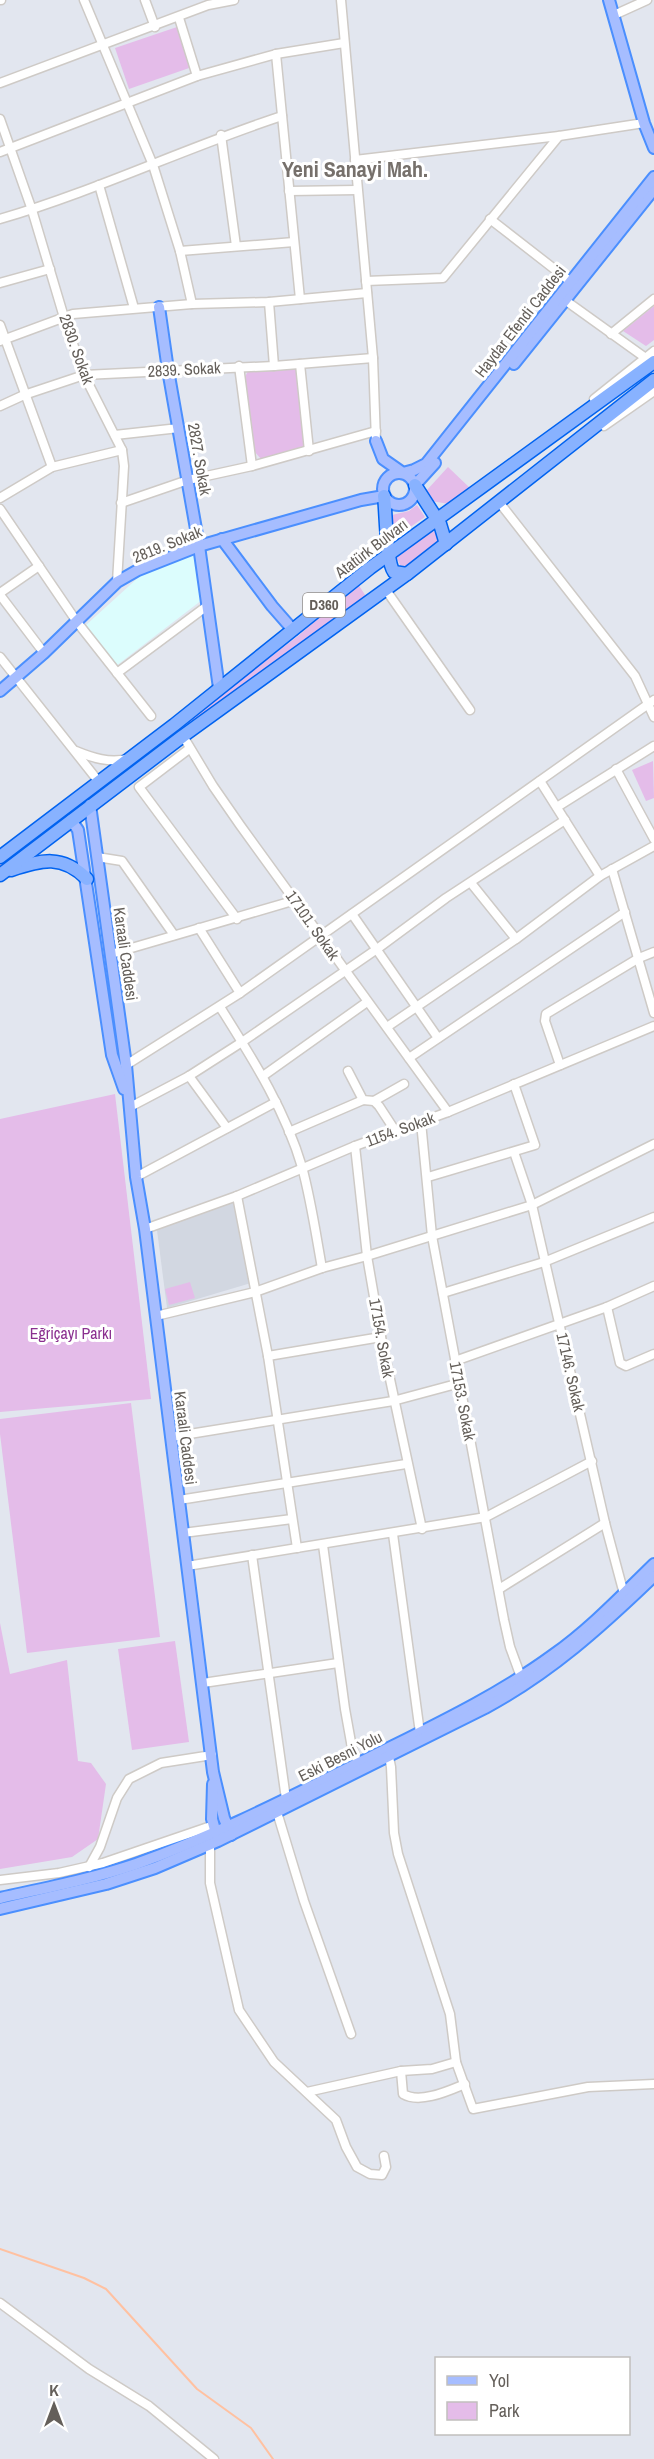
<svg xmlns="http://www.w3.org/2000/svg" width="654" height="2459" viewBox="0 0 654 2459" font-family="'Archivo Narrow',sans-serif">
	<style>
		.education { fill: #d2d7e1 }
		.medical { fill: #dcfdfd }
		.green { fill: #e4bce9 }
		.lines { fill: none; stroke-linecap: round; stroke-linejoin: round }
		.stream { stroke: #ffc1a1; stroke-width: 2 }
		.minor-casing { stroke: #cecac6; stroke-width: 11 }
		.major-casing { stroke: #4b8ffe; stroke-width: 14 }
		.highway-casing { stroke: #0063f0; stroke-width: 15 }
		.minor { stroke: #fff; stroke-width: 8 }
		.major { stroke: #a6bdff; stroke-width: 10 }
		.highway { stroke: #88b2ff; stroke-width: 12 }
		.labels { text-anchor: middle; stroke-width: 6; stroke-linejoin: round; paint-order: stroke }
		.shield { fill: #fff; stroke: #928f8c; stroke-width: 1.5 }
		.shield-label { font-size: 15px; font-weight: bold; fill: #645f5a }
		.street-label { font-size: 16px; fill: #645f5a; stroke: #fff }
		.park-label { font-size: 16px; fill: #8a2f8f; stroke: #fff }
		.district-label { font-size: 22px; font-weight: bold; fill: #76706b; stroke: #fff }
	</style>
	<rect width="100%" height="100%" fill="#e2e6ef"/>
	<!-- education -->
	<polygon class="education" points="234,1201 251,1283 167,1308 157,1230"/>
	<!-- medical -->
	<polygon class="medical" points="195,554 202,600 116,666 86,625 140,576"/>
	<!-- green -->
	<g class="green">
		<polygon points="177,27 192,67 129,89 115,48"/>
		<polygon points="654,306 654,340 646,346 623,331"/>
		<polygon points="297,369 306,448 261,459 254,451 245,377 248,371"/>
		<polygon points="448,467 471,489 449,504 431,501 426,493 427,490"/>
		<polygon points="417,505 425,517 394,538 392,515 409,511"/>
		<polygon points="431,530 438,534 438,542 408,567 400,565 397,558 399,554"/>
		<polygon points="358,584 367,598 179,732 0,867 0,864 21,847 298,636"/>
		<polygon points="653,761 654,798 646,801 632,770"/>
		<polygon points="115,1094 151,1399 0,1412 0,1119"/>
		<polygon points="190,1282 195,1298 169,1305 165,1289"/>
		<polygon points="131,1403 160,1637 27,1653 0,1434 0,1419"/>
		<polygon points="0,1623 10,1674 67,1660 78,1761 91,1763 106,1784 98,1839 72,1857 0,1869"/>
		<polygon points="175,1641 189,1742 132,1750 118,1649"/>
	</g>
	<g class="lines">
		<!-- stream -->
		<polyline class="stream" points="0,2249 84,2278 106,2289 197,2389 251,2428 273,2459"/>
		<defs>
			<g id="minor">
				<polyline points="0,0 1,0"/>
				<polyline points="84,0 153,165 180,251 192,304"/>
				<polyline points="145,0 155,27"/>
				<polyline points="341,0 373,358 376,441"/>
				<polyline points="614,15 647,0"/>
				<polyline points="179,18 197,76"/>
				<polyline points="276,54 300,299"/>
				<polyline points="0,83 208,5 234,0"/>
				<polyline points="0,119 32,210 66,324 84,375 122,450 124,466 117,582"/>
				<polyline points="221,135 236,246"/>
				<polyline points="0,152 197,76 276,54 344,43"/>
				<polyline points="355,160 559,136 644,123"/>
				<polyline points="99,185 134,308"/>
				<polyline points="289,191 357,190"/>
				<path d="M0,219C96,191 187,147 282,116"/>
				<polyline points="490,219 571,282"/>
				<polyline points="180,251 294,242"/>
				<polyline points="366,281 443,278 559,136"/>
				<polyline points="0,283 50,269"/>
				<polyline points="562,298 647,359"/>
				<polyline points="269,302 274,366"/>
				<polyline points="0,325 52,467"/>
				<polyline points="611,334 654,299"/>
				<polyline points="0,341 73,314 192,304 269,302 367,293"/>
				<polyline points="300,364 309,451"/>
				<polyline points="239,366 252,466"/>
				<polyline points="594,399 654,351"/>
				<polyline points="0,406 24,395 84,375 274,366 373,358"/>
				<polyline points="604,426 654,391"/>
				<polyline points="115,435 179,428"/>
				<polyline points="0,498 52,467 122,450"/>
				<polyline points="499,502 635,676 654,717"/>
				<polyline points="121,503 188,480 252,466 376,431"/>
				<polyline points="0,509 77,622 151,716"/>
				<polyline points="386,590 470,710"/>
				<polyline points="0,593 39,566"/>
				<polyline points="0,595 44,653"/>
				<polyline points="0,657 99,782"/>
				<polyline points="117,673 207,606"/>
				<polyline points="183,736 213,786 240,825 448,1112"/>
				<polyline points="189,749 139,787 237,919"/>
				<path d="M76,751C93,758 109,763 127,759"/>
				<polyline points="616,769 654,839"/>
				<polyline points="540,781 600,876"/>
				<polyline points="557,807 654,746"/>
				<polyline points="97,857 122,861 174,935"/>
				<polyline points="612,869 654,1013"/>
				<polyline points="471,883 516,939"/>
				<polyline points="352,914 438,1038"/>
				<polyline points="199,928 240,993"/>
				<polyline points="111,954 296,900"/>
				<path d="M220,1007C252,1058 285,1109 302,1167C311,1200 316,1235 322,1268"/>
				<polyline points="387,1027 516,939 600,876 654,846"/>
				<polyline points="409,1058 625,912"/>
				<polyline points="126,1065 240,993 654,700"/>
				<polyline points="560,1065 545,1021 546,1014 639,958 654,952"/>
				<polyline points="348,1071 363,1100 374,1101 379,1106 396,1132"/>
				<polyline points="189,1076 227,1128"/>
				<polyline points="263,1076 367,1002"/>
				<polyline points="374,1101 404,1084"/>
				<polyline points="130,1107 189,1076 242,1042 377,949 446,898 565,820"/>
				<polyline points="421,1122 432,1236 504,1620 510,1647 521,1677"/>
				<polyline points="289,1132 363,1100"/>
				<polyline points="355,1146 367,1256 381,1337 422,1529"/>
				<polyline points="514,1152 532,1205 605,1523 624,1594"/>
				<polyline points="136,1177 276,1102"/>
				<polyline points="428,1177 535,1145 514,1084"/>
				<polyline points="237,1196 268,1356 297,1548"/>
				<polyline points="145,1229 237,1196 355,1146 448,1112 654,1026"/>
				<polyline points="443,1293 544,1262 654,1217"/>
				<polyline points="607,1307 620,1363 626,1366 654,1354"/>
				<polyline points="156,1316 255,1292 322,1268 367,1256 532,1205 654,1144"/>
				<polyline points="268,1356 381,1337"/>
				<polyline points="455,1361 607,1307 654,1286"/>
				<polyline points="171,1437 393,1401 460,1383"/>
				<polyline points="179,1500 406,1464"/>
				<polyline points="183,1533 292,1519"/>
				<polyline points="393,1534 420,1733"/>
				<polyline points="323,1545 345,1709 352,1748 358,1763"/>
				<polyline points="252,1555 286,1799"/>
				<polyline points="187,1566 486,1517 592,1461"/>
				<polyline points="499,1589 605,1523"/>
				<polyline points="203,1683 338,1663"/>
				<polyline points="389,1757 391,1767 394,1833 398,1854 450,2014 456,2062 473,2109 588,2087 654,2084"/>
				<polyline points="277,1812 304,1901 351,2034"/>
				<polyline points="210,1844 210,1883 239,2010 274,2062 336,2120 346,2147 357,2167 370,2174 382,2175 386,2167 384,2156"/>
				<polyline points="89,1867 100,1847 117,1798 129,1779 161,1763 212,1755"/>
				<polyline points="0,1880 59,1873 103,1863 214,1825"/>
				<path d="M401,2071L403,2094C420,2104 448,2091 465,2084"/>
				<polyline points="307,2092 401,2071 432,2069 456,2062"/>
				<polyline points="0,2303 89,2369 149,2406 214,2459"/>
			</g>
			<g id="major">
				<polyline points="609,0 644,123 654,148"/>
				<polyline points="159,307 168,370 199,546 219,688"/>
				<polyline points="514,364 654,189"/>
				<polyline points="376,441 383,459 403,473 414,470 426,464 654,177"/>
				<circle cx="399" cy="489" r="16"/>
				<polyline points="415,485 435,463"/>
				<polyline points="222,539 272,606 293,630"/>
				<polyline points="0,691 44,653 117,582 138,570 199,546 361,500 384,496"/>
				<polyline points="90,805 126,1065 136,1177 145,1229 213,1772 224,1818 231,1835"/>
				<polyline points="71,820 78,830 112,1055 124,1089"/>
				<polyline points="213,1784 212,1819 217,1837"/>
				<path d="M0,1898C45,1888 92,1879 136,1864C217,1835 294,1795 371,1757C433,1726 497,1696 553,1655C590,1629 621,1596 654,1564"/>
				<path d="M0,1909L106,1884L155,1868L218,1841L485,1708C550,1673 601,1627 654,1576"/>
			</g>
			<g id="highway">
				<polyline points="415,485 440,524 446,544"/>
				<path d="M384,496C386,512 386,562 394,572L407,574"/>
				<polyline points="0,857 174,725 370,568 654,362"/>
				<path d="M11,870C42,860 62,854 87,879"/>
				<polyline points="0,875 183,736 407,574 654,380"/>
			</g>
		</defs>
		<!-- minor casing -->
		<use href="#minor" class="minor-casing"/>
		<!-- major casing -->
		<use href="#major" class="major-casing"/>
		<!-- highway casing -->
		<use href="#highway" class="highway-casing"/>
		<!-- minor -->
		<use href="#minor" class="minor"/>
		<!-- major -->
		<use href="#major" class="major"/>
		<!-- highway -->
		<use href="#highway" class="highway"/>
	</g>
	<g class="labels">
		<!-- shield labels -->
		<rect class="shield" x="303" y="593" width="42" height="24" rx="4.5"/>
		<g class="shield-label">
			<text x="324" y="610">D360</text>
		</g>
		<!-- street labels -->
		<g class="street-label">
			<text transform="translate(520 321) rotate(-52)" y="6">Haydar Efendi Caddesi</text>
			<text transform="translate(77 349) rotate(70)" y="6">2830. Sokak</text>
			<text transform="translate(184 369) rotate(-3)" y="6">2839. Sokak</text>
			<text transform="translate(200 459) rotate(80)" y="6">2827. Sokak</text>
			<text transform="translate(167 544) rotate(-22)" y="6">2819. Sokak</text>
			<text transform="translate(371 548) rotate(-37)" y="6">Atatürk Bulvarı</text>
			<text transform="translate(313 925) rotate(55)" y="6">17101. Sokak</text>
			<text transform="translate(126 954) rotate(82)" y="6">Karaali Caddesi</text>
			<text transform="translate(400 1129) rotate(-20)" y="6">1154. Sokak</text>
			<text transform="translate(382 1338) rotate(80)" y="6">17154. Sokak</text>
			<text transform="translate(571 1372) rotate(77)" y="6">17146. Sokak</text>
			<text transform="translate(463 1401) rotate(79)" y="6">17153. Sokak</text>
			<text transform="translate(186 1438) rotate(83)" y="6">Karaali Caddesi</text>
			<text transform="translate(340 1756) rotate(-27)" y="6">Eski Besni Yolu</text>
		</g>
		<!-- park labels -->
		<g class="park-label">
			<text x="71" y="1339">Eğriçayı Parkı</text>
		</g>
		<!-- district labels -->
		<g class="district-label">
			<text x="355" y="177">Yeni Sanayi Mah.</text>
		</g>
	</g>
	<!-- legend -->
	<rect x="435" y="2357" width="195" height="78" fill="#ffffff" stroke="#c1bfbd" stroke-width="1.5"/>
	<rect x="447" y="2376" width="30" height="9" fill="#a6bdff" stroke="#c1bfbd" stroke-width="1.5"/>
	<text x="489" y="2387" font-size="18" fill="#645f5a">Yol</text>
	<rect x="447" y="2402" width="30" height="18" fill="#e4bce9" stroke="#c1bfbd" stroke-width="1.5"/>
	<text x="489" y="2417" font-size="18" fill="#645f5a">Park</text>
	<!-- north arrow -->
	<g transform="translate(54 2405)" stroke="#ffffff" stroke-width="4.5" paint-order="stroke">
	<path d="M0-4.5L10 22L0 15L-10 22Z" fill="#645f5a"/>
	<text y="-9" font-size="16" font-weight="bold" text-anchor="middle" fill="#645f5a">K</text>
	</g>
</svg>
